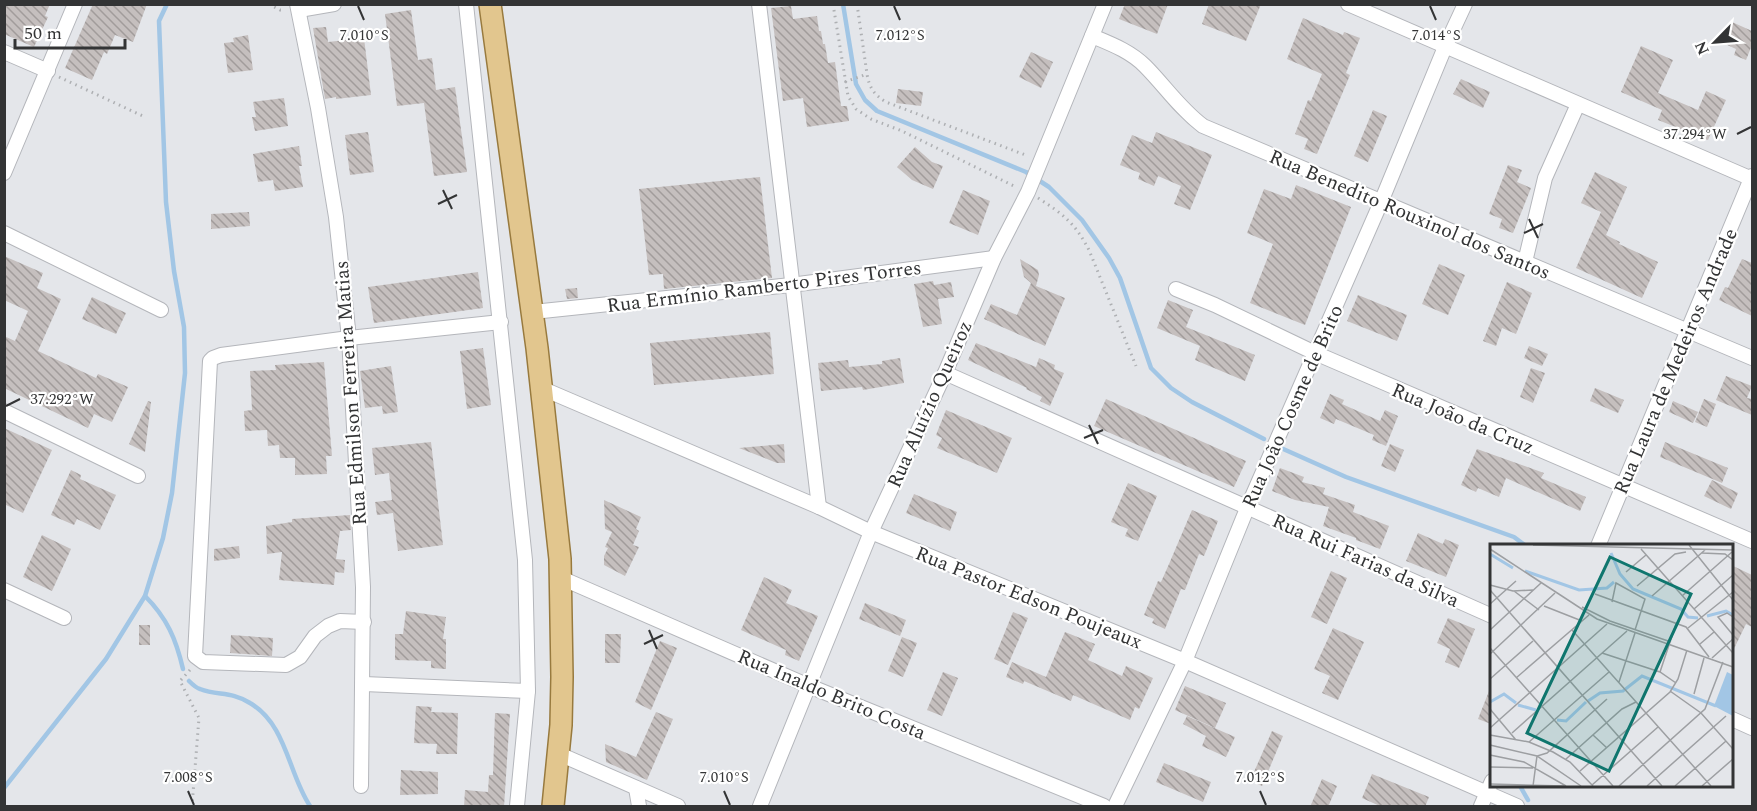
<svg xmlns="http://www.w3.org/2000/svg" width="1757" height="811" viewBox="0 0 1757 811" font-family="Spectral,serif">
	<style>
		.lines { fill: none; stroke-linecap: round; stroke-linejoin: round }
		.stream { stroke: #a2c6e5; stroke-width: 4.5 }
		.building { fill: url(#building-back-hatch) }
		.minor-casing { stroke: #b4b6bb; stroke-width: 16 }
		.primary-casing { stroke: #987a3e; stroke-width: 24 }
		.path { stroke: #aeb0b3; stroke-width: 3; stroke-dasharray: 1.5 4.5; stroke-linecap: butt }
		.minor { stroke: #fff; stroke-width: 14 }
		.primary { stroke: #e2c68e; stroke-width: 21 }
		.ticks { fill: none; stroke: #333435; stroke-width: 2 }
		.labels { text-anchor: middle; stroke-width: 4.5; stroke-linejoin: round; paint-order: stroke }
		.street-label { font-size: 20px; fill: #333435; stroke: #fff }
		.inset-river { fill: none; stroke: #a2c6e5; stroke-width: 3 }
		.inset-road { fill: none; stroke: #9d9fa2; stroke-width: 1.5 }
		.view { fill: #0f766e; fill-opacity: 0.15; stroke: #0f766e; stroke-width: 3 }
		.inset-edge { fill: none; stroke: #333435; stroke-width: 3 }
		.ticks-label { font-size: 15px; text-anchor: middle; fill: #333435; stroke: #fff; stroke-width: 4.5; stroke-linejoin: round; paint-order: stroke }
	</style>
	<defs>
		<pattern id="building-back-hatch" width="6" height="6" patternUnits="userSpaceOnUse" patternTransform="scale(1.5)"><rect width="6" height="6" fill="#c5bfbe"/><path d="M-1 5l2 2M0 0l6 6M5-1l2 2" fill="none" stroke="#a19c9b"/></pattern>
	</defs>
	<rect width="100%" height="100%" fill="#e4e6ea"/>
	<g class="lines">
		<!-- stream -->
		<g class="stream">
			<polyline points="843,4 856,84 865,100 877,111 1026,172 1049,187 1082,220 1109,258 1120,278 1151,368 1171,388 1192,402 1264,439"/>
			<polyline points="1281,448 1346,477 1514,537 1526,546"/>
			<path d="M145,596C167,618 176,639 183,669"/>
			<path d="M189,681C192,684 196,688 200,689C218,696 231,691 250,703C287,725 288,773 310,806"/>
			<polyline points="1520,786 1528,800"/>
			<polyline points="4,788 106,659 145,596 163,538 172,493 185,373 184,327 174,271 166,202 159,21 167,4"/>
		</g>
	</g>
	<!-- building -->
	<g class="building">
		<polygon points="4,4 50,4 45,16 48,17 34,47 4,34"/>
		<polygon points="93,4 147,4 133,42 115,35 107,54 104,52 92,80 65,68"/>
		<polygon points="1125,4 1168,4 1157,34 1119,19"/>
		<polygon points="1209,4 1261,4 1246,41 1202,24"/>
		<polygon points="791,6 793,19 817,16 819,31 821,31 823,44 825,44 828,63 835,62 841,106 847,106 849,121 807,127 803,98 783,101 771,8"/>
		<polygon points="411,10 418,60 432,58 436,90 455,87 467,172 434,176 424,103 397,106 385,14"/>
		<polygon points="1303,18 1343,35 1344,32 1360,38 1346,73 1350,75 1317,154 1304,149 1308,139 1295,134 1308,100 1311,101 1322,74 1287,59"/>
		<polygon points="1732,22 1752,31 1752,45 1746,60 1734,55 1736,49 1723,43"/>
		<polygon points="326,27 328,42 364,38 371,95 336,99 336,97 325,99 313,28"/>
		<polygon points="248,35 253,70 228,73 224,43 234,42 233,38"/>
		<polygon points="1641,46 1673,60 1658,93 1698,110 1706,91 1726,100 1708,140 1658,120 1662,110 1621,92"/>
		<polygon points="1031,52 1053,62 1041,88 1019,77"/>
		<polygon points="1461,79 1490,92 1483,108 1453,94"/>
		<polygon points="898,89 923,92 921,106 896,103"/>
		<polygon points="284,98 288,126 255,131 252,117 256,117 253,102"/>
		<polygon points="1373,110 1387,116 1368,162 1354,156"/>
		<polygon points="368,132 374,172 350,175 345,135"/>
		<polygon points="1156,132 1212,155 1190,210 1174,204 1181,186 1158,176 1154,186 1138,179 1140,173 1120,165 1132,135 1152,143"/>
		<polygon points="299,146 302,166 299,166 303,187 275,191 273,180 258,182 253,154"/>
		<polygon points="915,147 932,162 943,166 933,189 912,180 897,167"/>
		<polygon points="1508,165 1522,170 1517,182 1531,188 1513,233 1499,228 1502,219 1489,214"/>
		<polygon points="1595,172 1627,187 1606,235 1620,242 1619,244 1658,262 1642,298 1576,268 1601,212 1581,203"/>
		<polygon points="760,177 772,278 664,289 663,274 649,275 639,189"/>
		<polygon points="1296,185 1351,207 1305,325 1250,303 1273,244 1247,233 1264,189 1291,199"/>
		<polygon points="963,190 990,201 978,235 949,223"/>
		<polygon points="249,212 250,226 211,229 211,214"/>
		<polygon points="4,256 43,273 37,288 61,299 38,351 96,378 98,374 128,387 112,422 94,414 88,428 4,388 4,336 15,341 28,311 4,300"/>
		<polygon points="1020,259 1038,270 1039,275 1036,286 1065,298 1045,346 984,319 991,304 1017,315 1031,283 1024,277"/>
		<polygon points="1742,259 1752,263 1752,316 1719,300 1725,287 1728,288"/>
		<polygon points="1439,264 1465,275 1448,315 1422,304"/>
		<polygon points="478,272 483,308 374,323 368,287"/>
		<polygon points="933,281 934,285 951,282 954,297 938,299 942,324 923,327 914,284"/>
		<polygon points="1507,282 1532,293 1516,334 1502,328 1496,346 1483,341"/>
		<polygon points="577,288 578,298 567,299 565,289"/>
		<polygon points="1358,295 1407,315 1397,341 1347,321"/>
		<polygon points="92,297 126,313 116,334 82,319"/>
		<polygon points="1168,300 1193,310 1186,327 1255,355 1245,381 1195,360 1200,346 1157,328"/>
		<polygon points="770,332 774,374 654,385 650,343"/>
		<polygon points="976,343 1036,367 1039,358 1055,365 1054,369 1064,373 1050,406 1040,401 1042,397 1026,389 1027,388 968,360"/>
		<polygon points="1529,346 1548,354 1542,366 1524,358"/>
		<polygon points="483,348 491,405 467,409 460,351"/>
		<polygon points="900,358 904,383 863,390 862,387 821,391 818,363 848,360 849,367 882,364 882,361"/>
		<polygon points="324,362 332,456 326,456 327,474 295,475 295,458 280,458 279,445 268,446 267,430 245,431 244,411 252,410 250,371 276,370 275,365"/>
		<polygon points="391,366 398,412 383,414 382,406 365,408 360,371"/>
		<polygon points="1531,368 1545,373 1533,403 1520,397"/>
		<polygon points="1726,376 1752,386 1747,398 1752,399 1752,415 1716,400"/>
		<polygon points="1595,388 1624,400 1618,413 1590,401"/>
		<polygon points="1330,394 1344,400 1342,404 1380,421 1385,410 1398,416 1386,446 1372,440 1374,435 1336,419 1334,424 1320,418"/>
		<polygon points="1106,399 1246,461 1234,487 1094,426"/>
		<polygon points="1704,399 1716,404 1707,427 1695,422"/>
		<polygon points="148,401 151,402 145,452 129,444"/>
		<polygon points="1673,401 1698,412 1693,423 1669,412"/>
		<polygon points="946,410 1012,438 997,473 937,448 942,438 936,435"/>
		<polygon points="4,428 52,450 23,513 4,504"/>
		<polygon points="431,442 443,545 398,551 393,513 377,515 375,502 392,500 389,473 375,475 372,448"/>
		<polygon points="1665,442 1728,468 1722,483 1660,457"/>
		<polygon points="784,444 785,463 777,463 739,448"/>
		<polygon points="1390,444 1404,450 1395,472 1381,466"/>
		<polygon points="1477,449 1544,473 1541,478 1586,497 1580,511 1506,478 1499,497 1478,488 1476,492 1461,485"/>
		<polygon points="1280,468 1304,477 1302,482 1325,488 1323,494 1355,505 1353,512 1389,526 1380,549 1356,540 1356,538 1323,526 1329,507 1295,500 1272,491"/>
		<polygon points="71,470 81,475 80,479 116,495 100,530 77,519 74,525 51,515"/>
		<polygon points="1712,480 1738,493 1731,509 1704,496"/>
		<polygon points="1128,483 1157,496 1138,541 1125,536 1128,529 1111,522"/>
		<polygon points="914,494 957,512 950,531 906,513"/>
		<polygon points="604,500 641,517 636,529 639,531 633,545 639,547 625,576 604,565 604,556 608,548 605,547 612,532 605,529"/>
		<polygon points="1192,510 1218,521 1204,556 1199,554 1185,590 1181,589 1165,629 1152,623 1154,619 1144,615 1158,581 1161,582 1169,564"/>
		<polygon points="350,515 351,530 340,531 336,559 345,560 344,573 335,572 334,585 279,580 282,552 267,554 266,526 292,522 292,519"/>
		<polygon points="1418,533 1443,544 1445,539 1459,545 1446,577 1406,561"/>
		<polygon points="42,535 71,549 52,591 23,577"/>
		<polygon points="239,546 240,558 214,561 214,549"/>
		<polygon points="1731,565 1752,575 1752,627 1746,624 1731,655"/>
		<polygon points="1331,571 1347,578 1327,624 1311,617"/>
		<polygon points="764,577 792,590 786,603 818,616 799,661 785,655 786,650 741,630"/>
		<polygon points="865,603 906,620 900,636 859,619"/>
		<polygon points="406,611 446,617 443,639 446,639 446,669 431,668 431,661 395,660 395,634 403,634"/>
		<polygon points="1013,612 1028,618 1008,665 994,659"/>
		<polygon points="1448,618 1475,629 1459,668 1445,662 1450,649 1437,643"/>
		<rect x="139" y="625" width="11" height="20"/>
		<polygon points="1333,628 1364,642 1338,700 1322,693 1330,676 1314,669"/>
		<polygon points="1065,632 1095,644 1088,660 1122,676 1126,666 1153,678 1139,709 1135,707 1130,720 1073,695 1071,701 1024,681 1023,684 1006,677 1012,662 1046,677"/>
		<polygon points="605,634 621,634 620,663 605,663"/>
		<polygon points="231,635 273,638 272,656 230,653"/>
		<polygon points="902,637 917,643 903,677 888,671"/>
		<polygon points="660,641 677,648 651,710 635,702"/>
		<polygon points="943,672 958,678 942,716 927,710"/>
		<polygon points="1185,686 1226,703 1215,728 1175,710"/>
		<polygon points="1491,686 1491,724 1478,719"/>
		<polygon points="416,706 432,707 431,712 458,713 457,754 436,754 437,744 414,743"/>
		<polygon points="656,712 673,719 647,780 606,762 605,744 636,757"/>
		<polygon points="495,713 510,714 504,807 464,807 465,790 488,792 489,775 493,775"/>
		<polygon points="1187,716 1235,737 1226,757 1202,746 1206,736 1183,724"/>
		<polygon points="1272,731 1283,736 1262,786 1250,781"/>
		<polygon points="1164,763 1211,782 1203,802 1156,782"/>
		<polygon points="401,770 438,772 438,794 400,795"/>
		<polygon points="1372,774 1429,797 1425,807 1382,807 1362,798"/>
		<polygon points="1322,779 1337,786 1328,807 1310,807"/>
	</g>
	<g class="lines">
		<defs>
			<g id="minor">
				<polyline points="297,4 318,108 336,217 349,338 363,587 361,786"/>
				<polyline points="466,4 525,560 528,691 517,806"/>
				<polyline points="759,4 819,507"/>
				<polyline points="1348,4 1752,179"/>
				<polyline points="299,10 334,4"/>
				<path d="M1092,36C1111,44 1130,51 1145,66C1165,86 1180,109 1203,126L1752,358"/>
				<polyline points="4,52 48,71"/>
				<polyline points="4,173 75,4"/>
				<polyline points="4,233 161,310"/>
				<polyline points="1525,262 1545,178 1578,104"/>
				<polyline points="1176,289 1215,305 1315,353 1752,541"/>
				<polyline points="533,312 791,285 994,258"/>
				<polyline points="945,373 1492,616"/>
				<polyline points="541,388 819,507 871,532 1185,661 1517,806"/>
				<polyline points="4,411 138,476"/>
				<polyline points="1598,546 1752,176"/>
				<polyline points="561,578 809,686 1104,806"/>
				<polyline points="4,590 64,618"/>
				<polyline points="364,622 340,621 328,626 315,636 300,657 286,665 203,662 195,656 210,361 213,358 221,355 349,338 501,322"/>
				<polyline points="364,684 528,691"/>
				<polyline points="1732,719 1752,728"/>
				<polyline points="559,754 678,806"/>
				<polyline points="636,788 639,806"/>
				<polyline points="760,806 871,532 945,373 994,258 1028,192 1105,4"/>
				<polyline points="1115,806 1185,661 1248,506 1381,202 1445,47 1465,4"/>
				<polyline points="1481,806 1492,781"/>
			</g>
			<polyline id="primary" points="490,4 537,348 560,559 562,677 561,725 553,806"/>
		</defs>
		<!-- minor casing -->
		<use href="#minor" class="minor-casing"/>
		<!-- primary casing -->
		<use href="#primary" class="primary-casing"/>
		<!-- path -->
		<g class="path">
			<polyline points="269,4 280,10 285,10"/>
			<polyline points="833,4 848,96 856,109 871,119 902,131 1016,187"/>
			<path d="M857,4L867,74C869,87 874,95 886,102L1028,156"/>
			<polyline points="59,77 145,117"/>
			<polyline points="845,82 867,74"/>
			<path d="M1038,198C1063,214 1075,223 1089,250L1136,366"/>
			<polyline points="190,670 180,681 199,718 192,806"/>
		</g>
		<!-- minor -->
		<use href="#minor" class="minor"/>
		<!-- primary -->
		<use href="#primary" class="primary"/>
	</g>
	<!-- ticks -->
	<path class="ticks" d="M358,6L364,20M894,6L900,20M1430,6L1436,20M1737,134L1751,127M443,190L452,209M438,204L457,195M1529,219L1538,238M1524,233L1543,224M6,406L20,399M1089,425L1098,444M1084,438L1103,430M649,630L657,649M644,644L663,635M188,791L194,805M724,791L730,805M1260,791L1266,805"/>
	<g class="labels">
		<!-- street labels -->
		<g class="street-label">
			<text transform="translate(1410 214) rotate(23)" y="7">Rua Benedito Rouxinol dos Santos</text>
			<text transform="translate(764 286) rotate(-7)" y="7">Rua Ermínio Ramberto Pires Torres</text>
			<text transform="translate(1675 361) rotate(-67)" y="7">Rua Laura de Medeiros Andrade</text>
			<text transform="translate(350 393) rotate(-94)" y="7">Rua Edmilson Ferreira Matias</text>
			<text transform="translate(929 404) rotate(-66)" y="7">Rua Aluízio Queiroz</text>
			<text transform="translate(1292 406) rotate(-66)" y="7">Rua João Cosme de Brito</text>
			<text transform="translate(1463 418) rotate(23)" y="7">Rua João da Cruz</text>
			<text transform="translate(1366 560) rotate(24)" y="7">Rua Rui Farias da Silva</text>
			<text transform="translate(1029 597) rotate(22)" y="7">Rua Pastor Edson Poujeaux</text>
			<text transform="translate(832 694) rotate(23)" y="7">Rua Inaldo Brito Costa</text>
		</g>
	</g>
	<!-- overview -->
	<g transform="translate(1490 544)">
		<rect width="243" height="243" fill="#e4e6ea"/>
		<path d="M237,128L243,131V172L224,162Z" fill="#a2c6e5"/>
		<path class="inset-river" d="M121,9L130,30L143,45L191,65L198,73L208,74M0,10L23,24M35,27L89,46L117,44L124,38M217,72L236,67L243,71M98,157L110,149L133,147L152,132L226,162M0,158L14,150L26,159M28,161L46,166M67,176L76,177L96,158"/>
		<path class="inset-road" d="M43,1L243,6M199,1L243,56M0,5L107,75L243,123M151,5L243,109M212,9L235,10L243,16M136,28L156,11M0,41L23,47L43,46M147,42L185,10L196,8M0,46L172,242M24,47L49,66M105,50L196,83L219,113M162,52L215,6M192,52L242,8M122,58L126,39L155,55L145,86M0,60L26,37M54,62L92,77M92,63L120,77L181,98M204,65L243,31M243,73L237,69L228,73L243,91M198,84L243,48M0,86L51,39M82,86L221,242M210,100L224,88M0,104L123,242M112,109L170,128L186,139M0,110L65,49M222,114L243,95M170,128L186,80M26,134L99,71M0,135L43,97M129,138L145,89M180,147L211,169L243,205M204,150L214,114M0,165L26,196M0,184L117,80M22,189L137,87M0,191L39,198L63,208L80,218L103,242M103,191L117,204M39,198L119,128M0,201L47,212L91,242M0,211L34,218L76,242M76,215L132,165L146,158M0,223L43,224M90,227L180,148L188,135L197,106M0,240L74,242M102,241L168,183M43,242L47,212L57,209L117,155M129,242L215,165L233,118M157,242L236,172M185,242L236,197M212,242L243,215"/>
		<path class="view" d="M120,13L201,50L119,227L37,189Z"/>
		<rect width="243" height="243" class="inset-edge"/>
	</g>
	<g class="ticks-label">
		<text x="900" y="40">7.012°S</text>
		<text x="1436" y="40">7.014°S</text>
		<text x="364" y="40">7.010°S</text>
		<text x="1695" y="139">37.294°W</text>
		<text x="62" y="404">37.292°W</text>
		<text x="188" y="782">7.008°S</text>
		<text x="724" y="782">7.010°S</text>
		<text x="1260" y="782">7.012°S</text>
	</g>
	<!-- border -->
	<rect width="1757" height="811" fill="none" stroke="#333435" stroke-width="12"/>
	<!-- north arrow -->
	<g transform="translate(1715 42) rotate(245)" stroke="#ffffff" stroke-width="4.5" paint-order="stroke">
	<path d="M0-4.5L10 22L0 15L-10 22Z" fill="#333435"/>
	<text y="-9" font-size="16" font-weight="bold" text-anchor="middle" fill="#333435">N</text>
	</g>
	<!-- scale -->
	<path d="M15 39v9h110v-9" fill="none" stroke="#333435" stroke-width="3"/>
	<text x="24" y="39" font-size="18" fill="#333435" stroke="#ffffff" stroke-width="4.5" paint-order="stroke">50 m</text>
</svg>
